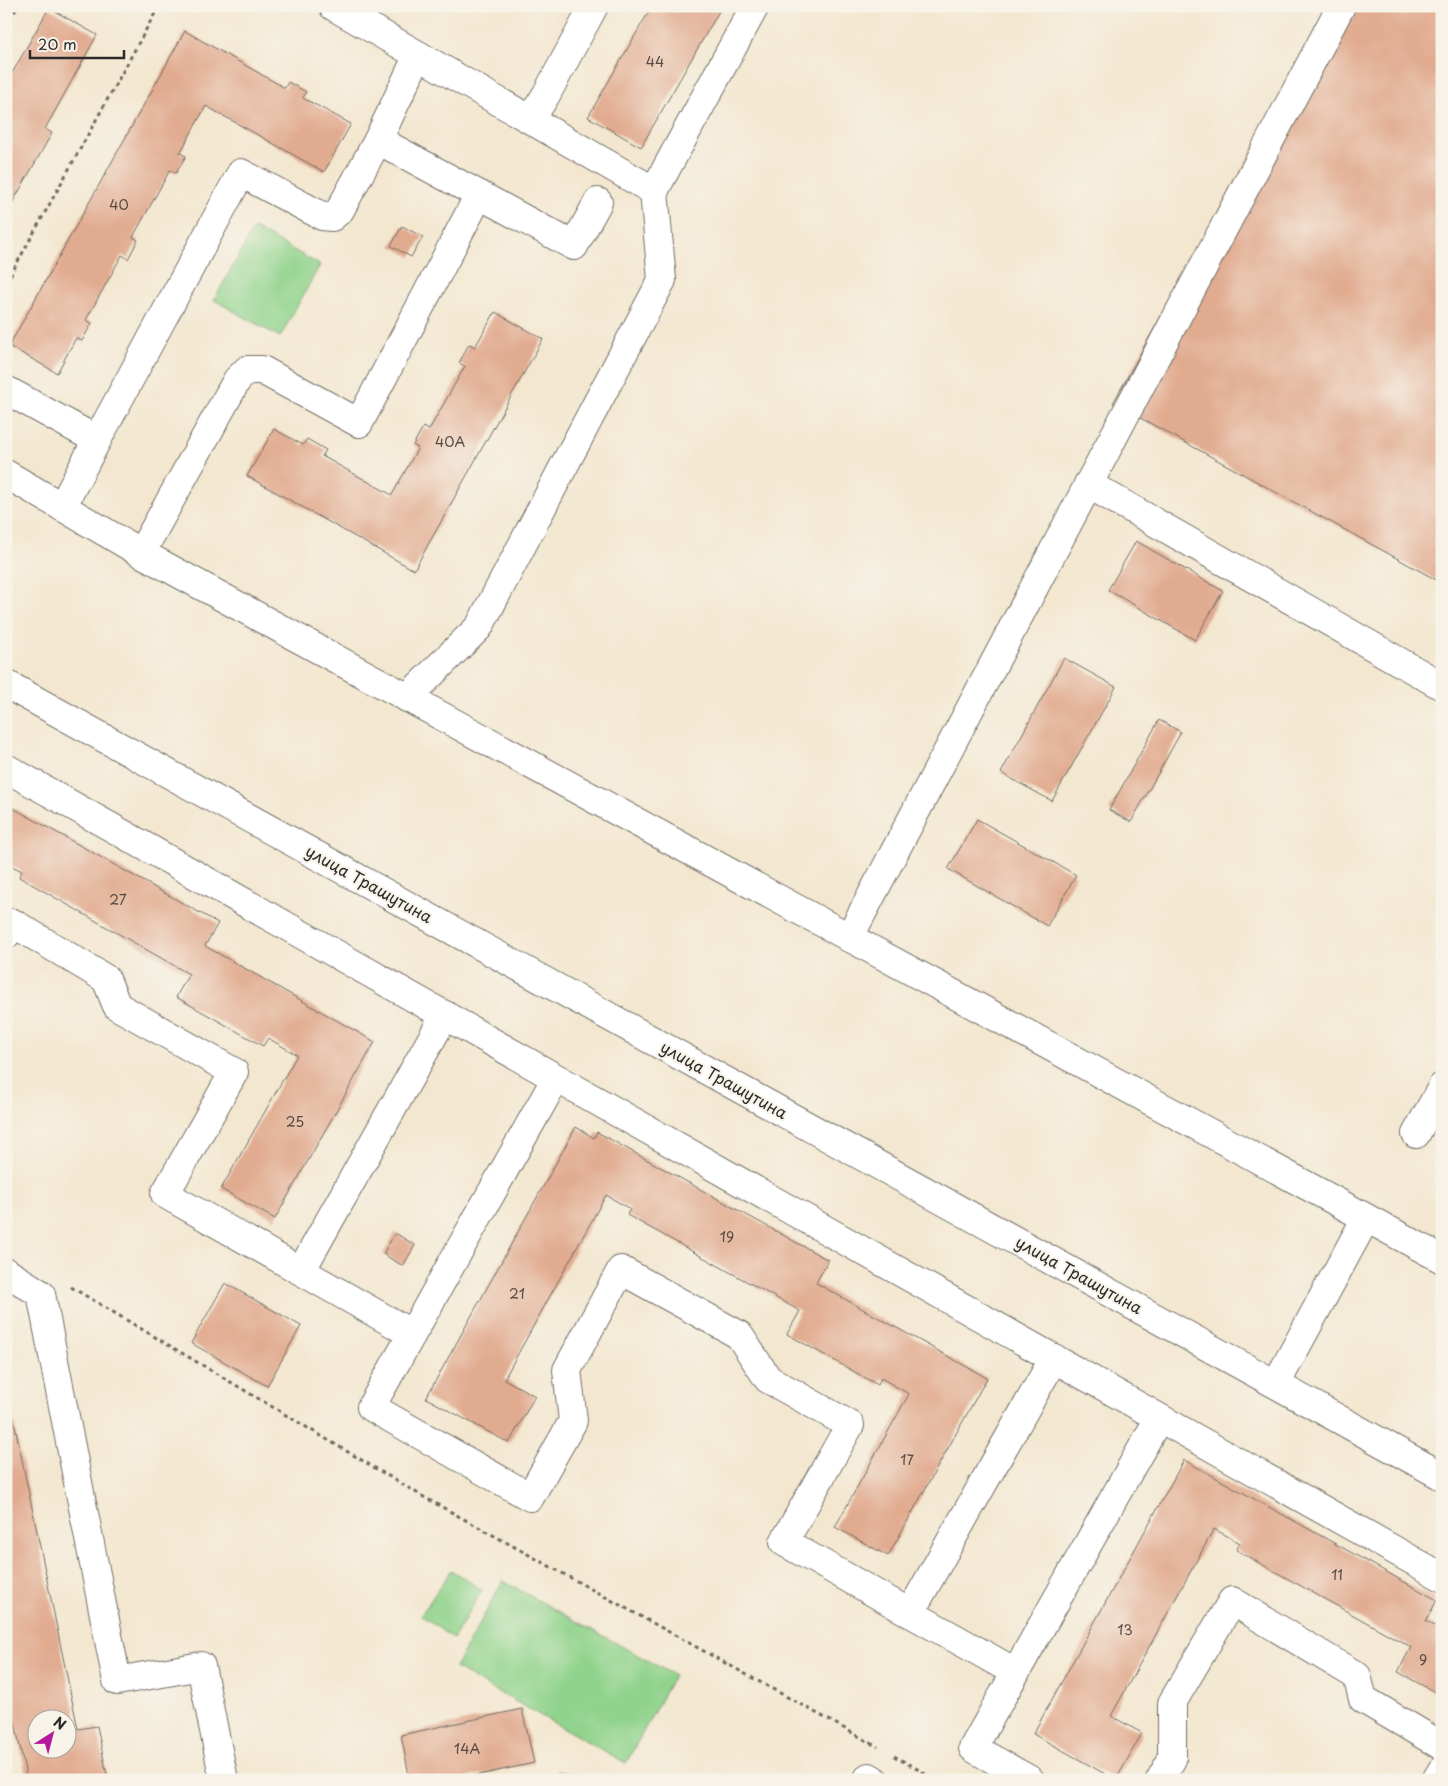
<svg xmlns="http://www.w3.org/2000/svg" width="1448" height="1786" viewBox="0 0 1448 1786" font-family="'Playpen Sans',sans-serif">
	<style>
		.green { fill: #90d38c; stroke: #5e7f5c }
		.building { fill: #e1ab90; fill-rule: evenodd }
		.lines { fill: none; stroke-linecap: round; stroke-linejoin: round }
		.minor-casing { stroke: #716d65; stroke-width: 30 }
		.path { stroke: #716d65; stroke-width: 3; stroke-dasharray: 4 4; stroke-linecap: butt }
		.minor { stroke: #fff; stroke-width: 28 }
		.labels { text-anchor: middle; stroke-width: 4; stroke-linejoin: round; paint-order: stroke }
		.number-label { font-size: 14px; fill: #584b44 }
		.street-label { font-size: 16px; fill: #2b2b2b; stroke: #f7f3e8 }
	</style>
	<rect width="100%" height="100%" fill="#f7f3e8"/>
	<filter id="ink" filterUnits="userSpaceOnUse"><feTurbulence type="fractalNoise" baseFrequency=".02" numOctaves="2"/><feDisplacementMap in="SourceGraphic" scale="10" xChannelSelector="R" yChannelSelector="G"/><feConvolveMatrix kernelMatrix="1 2 1 2 8 2 1 2 1" color-interpolation-filters="sRGB"/></filter>
	<filter id="wash" filterUnits="userSpaceOnUse"><feTurbulence type="fractalNoise" baseFrequency=".0096" numOctaves="4" result="noise"/><feDisplacementMap in="SourceGraphic" scale="20" xChannelSelector="R" yChannelSelector="G"/><feGaussianBlur stdDeviation="1.12" result="paint"/><feColorMatrix in="noise" values="0 0 0 0 0 0 0 0 0 0 0 0 0 0 0 0 0 1.4 0 .05"/><feComposite in="paint" operator="in"/></filter>
	<g filter="url(#wash)">
		<rect width="100%" height="100%" fill="#f3e7d0"/>
		<!-- green -->
		<g class="green">
			<polygon points="254,228 320,265 280,337 214,300"/>
			<polygon points="451,1570 482,1590 453,1639 421,1615"/>
			<polygon points="503,1581 674,1675 626,1763 455,1668"/>
			<polygon points="558,1771 601,1780 553,1780"/>
		</g>
		<g id="blocks">
			<!-- building -->
			<g class="building">
				<polygon points="652,6 722,6 641,147 588,117"/>
				<polygon points="1332,6 1442,6 1442,583 1113,403"/>
				<polygon points="49,8 97,35 45,129 52,133 6,214 6,84"/>
				<polygon points="185,31 285,88 288,82 306,92 303,98 351,124 324,172 206,106 180,153 186,156 176,173 170,170 133,237 138,240 128,259 122,255 86,320 92,323 82,341 76,338 57,373 9,346"/>
				<polygon points="402,226 423,237 411,257 391,246"/>
				<polygon points="495,312 543,339 414,570 247,476 274,429 303,445 307,439 326,450 322,456 392,495 418,448 413,445 423,427 429,430 465,366 459,363 469,344 475,347"/>
				<polygon points="1136,541 1223,591 1195,640 1108,590"/>
				<polygon points="1064,658 1116,687 1052,801 1001,773"/>
				<polygon points="1159,720 1181,732 1131,822 1109,810"/>
				<polygon points="6,804 218,923 205,946 375,1042 275,1219 221,1189 297,1055 268,1038 263,1046 176,997 189,974 19,877 22,871 6,863"/>
				<polygon points="977,819 1076,875 1047,926 948,869"/>
				<polygon points="576,1127 594,1138 597,1132 828,1260 816,1283 987,1378 888,1556 835,1527 909,1394 881,1378 878,1385 787,1334 800,1311 627,1215 630,1209 606,1195 504,1379 535,1396 509,1443 426,1398"/>
				<polygon points="395,1233 415,1245 403,1266 383,1254"/>
				<polygon points="225,1283 301,1326 267,1386 191,1343"/>
				<path d="M6,1383L78,1729L97,1726L108,1780H27L6,1680ZM38,1718H68V1748H38Z"/>
				<polygon points="1184,1460 1437,1600 1426,1621 1442,1630 1442,1696 1398,1672 1411,1647 1236,1550 1240,1543 1214,1529 1111,1716 1142,1733 1116,1780 1033,1734"/>
				<polygon points="522,1709 534,1763 456,1780 410,1780 401,1735"/>
			</g>
		</g>
	</g>
	<g filter="url(#ink)">
		<use href="#blocks" fill-opacity="0" stroke="#716d65" stroke-width="1"/>
		<g class="lines">
			<defs>
				<g id="minor">
					<polyline points="333,6 654,191 755,6"/>
					<polyline points="531,119 546,95 594,6"/>
					<polyline points="378,140 574,246 598,202"/>
					<polyline points="6,390 97,440 241,173 322,216 332,217 340,210 378,140 418,55"/>
					<polyline points="6,474 141,553 1442,1259"/>
					<polyline points="1088,484 1442,686"/>
					<polyline points="62,507 97,440"/>
					<polyline points="141,553 237,380 247,370 262,370 359,423 479,195"/>
					<polyline points="6,684 1442,1476"/>
					<polyline points="407,698 479,627 662,280 654,191"/>
					<polyline points="6,768 556,1078"/>
					<polyline points="6,935 13,923 106,979 117,1006 234,1072 165,1194 301,1271 445,1015"/>
					<polyline points="849,938 1341,6"/>
					<polyline points="1416,1134 1442,1087"/>
					<polyline points="301,1271 412,1334"/>
					<polyline points="6,1272 41,1294 117,1681 201,1666 224,1780"/>
					<polyline points="1276,1384 1366,1218"/>
					<polyline points="910,1613 1054,1358"/>
					<polyline points="1015,1672 784,1542 850,1425 768,1379 739,1335 621,1270 567,1370 573,1421 530,1497 371,1407 556,1078 1442,1577"/>
					<polyline points="867,1780 869,1777 874,1780"/>
					<polyline points="1030,1780 973,1748 1159,1418"/>
					<polyline points="1160,1780 1172,1759 1172,1703 1232,1601 1357,1676 1363,1699 1442,1746"/>
					<polyline points="1436,1780 1442,1770"/>
				</g>
			</defs>
			<!-- minor casing -->
			<use href="#minor" class="minor-casing"/>
			<!-- path -->
			<g class="path">
				<polyline points="6,26 18,6"/>
				<polyline points="6,283 159,6"/>
				<polyline points="71,1287 422,1496 878,1747"/>
				<polyline points="894,1756 937,1780"/>
			</g>
			<!-- minor -->
			<use href="#minor" class="minor"/>
		</g>
	</g>
	<g class="labels">
		<!-- number labels -->
		<g class="number-label">
			<text x="655" y="67">44</text>
			<text x="119" y="210">40</text>
			<text x="450" y="447">40А</text>
			<text x="118" y="905">27</text>
			<text x="295" y="1127">25</text>
			<text x="727" y="1242">19</text>
			<text x="517" y="1299">21</text>
			<text x="907" y="1465">17</text>
			<text x="1337" y="1580">11</text>
			<text x="1125" y="1635">13</text>
			<text x="1423" y="1665">9</text>
			<text x="467" y="1754">14А</text>
		</g>
		<!-- street labels -->
		<g class="street-label">
			<text transform="translate(369 884) rotate(29)" y="6">улица Трашутина</text>
			<text transform="translate(724 1080) rotate(29)" y="6">улица Трашутина</text>
			<text transform="translate(1079 1275) rotate(29)" y="6">улица Трашутина</text>
		</g>
	</g>
	<!-- margin -->
	<rect width="1448" height="1786" fill="none" stroke="#f7f3e8" stroke-width="25"/>
	<!-- north arrow -->
	<g transform="translate(52 1734) rotate(36)"><circle r="24" fill="#f7f3e8" stroke="#a5a39c"/>
	<path d="M0-4L9 19L0 12L-9 19Z" fill="#b5179e"/>
	<text y="-8" font-size="14" font-weight="bold" text-anchor="middle" fill="#2b2b2b">N</text>
	</g>
	<!-- scale -->
	<path d="M30 50v8h94v-8" fill="none" stroke="#2b2b2b" stroke-width="2.5"/>
	<text x="38" y="50" font-size="15" fill="#2b2b2b" stroke="#f7f3e8" stroke-width="4" paint-order="stroke">20 m</text>
</svg>
